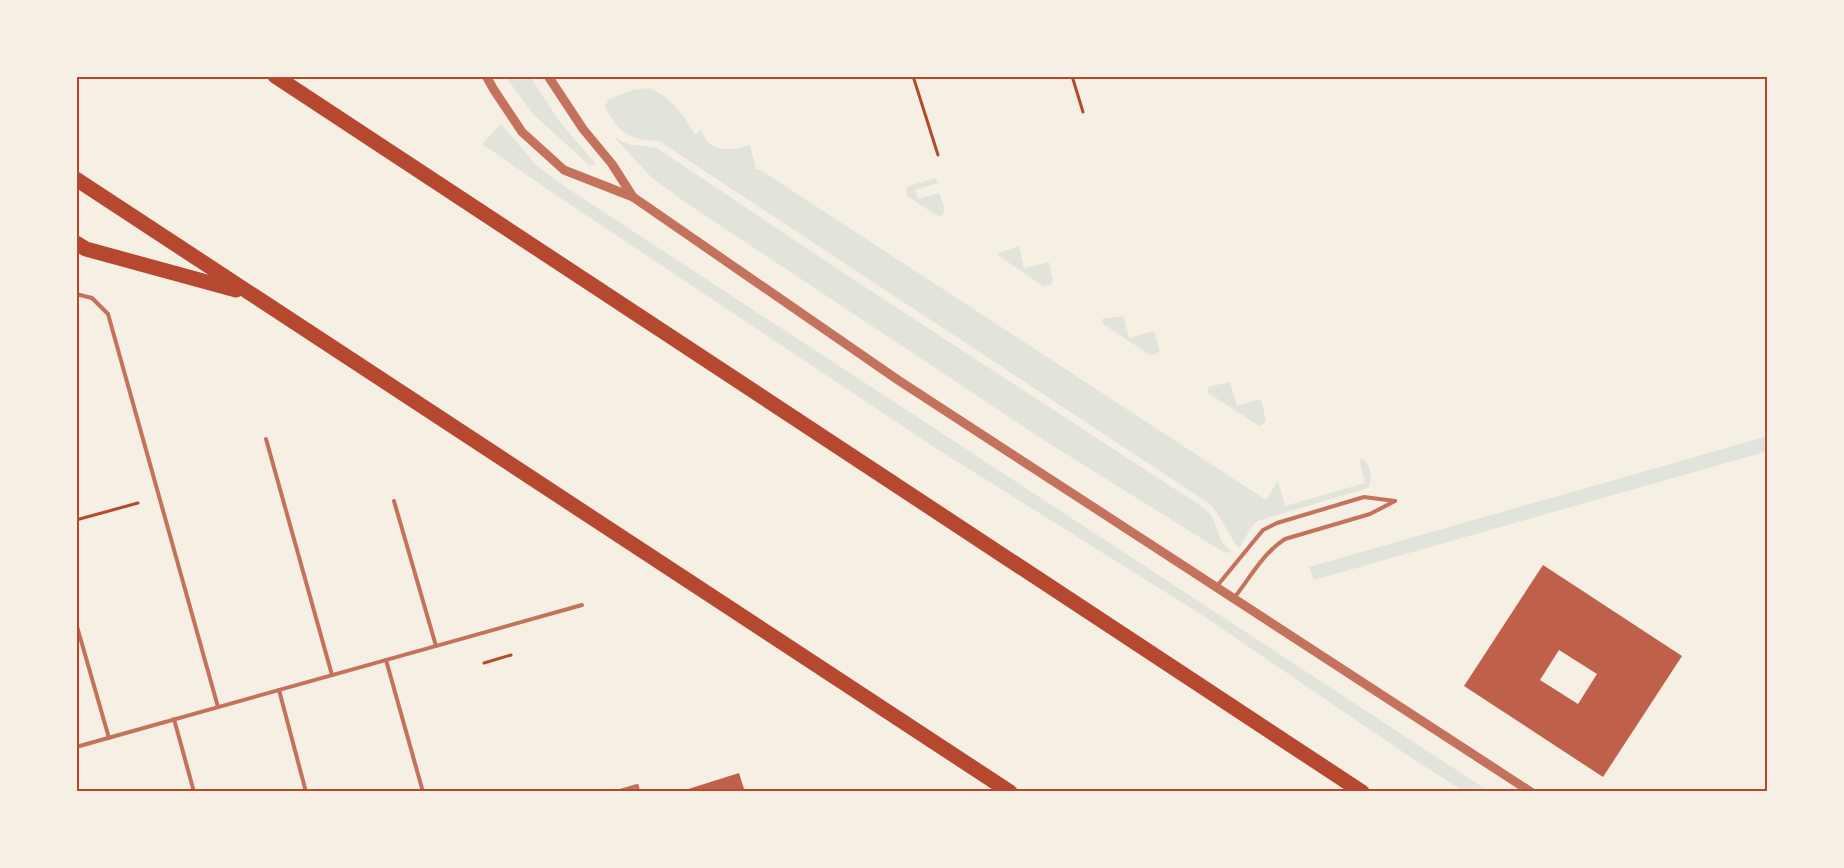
<svg xmlns="http://www.w3.org/2000/svg" width="1844" height="868" viewBox="0 0 1844 868" font-family="Lato,sans-serif">
	<style>
		.green { fill: #e2e4dc }
		.building { fill: #bf614a; fill-rule: evenodd }
		.lines { fill: none; stroke-linecap: round; stroke-linejoin: round }
		.path { stroke: #b5482f; stroke-width: 3 }
		.service { stroke: #c5725c; stroke-width: 4 }
		.tertiary { stroke: #c5725c; stroke-width: 9 }
		.motorway { stroke: #b5482f; stroke-width: 15 }
		.neatline { fill: none; stroke: #b5482f; stroke-width: 2 }
	</style>
	<rect width="100%" height="100%" fill="#f6efe4"/>
	<!-- green -->
	<g class="green">
		<polygon points="505,76 530,76 559,121 596,164 590,166 533,114"/>
		<path d="M649,88C670,96 685,116 695,135L701,130C703,135 706,141 710,144C721,152 739,149 750,145L756,169H759L1266,500L1278,480L1285,506L1365,483L1359,460L1363,459C1371,465 1373,479 1368,488L1257,521L1251,528L1239,548C1227,534 1222,517 1210,504L659,141C630,140 618,133 605,107L609,99L633,90Z"/>
		<polygon points="501,124 537,166 564,186 1490,792 1465,792 1413,759 1202,615 937,449 563,200 482,144"/>
		<path d="M614,137L628,144L657,148L839,270L1201,506C1204,509 1210,512 1212,517C1219,530 1218,543 1232,551L1226,553L1220,550L1042,439L685,202L651,177Z"/>
		<polygon points="936,178 938,183 915,190 918,199 939,193 945,209 942,216 936,215 907,196 906,188 911,185"/>
		<polygon points="1019,246 1024,268 1049,262 1053,282 1050,285 1043,286 996,254"/>
		<polygon points="1123,316 1129,338 1154,331 1160,351 1156,354 1150,355 1103,324 1102,319"/>
		<polygon points="1230,382 1237,406 1261,399 1266,421 1259,426 1208,393 1208,387"/>
		<polygon points="1768,436 1768,451 1314,580 1309,567"/>
	</g>
	<!-- building -->
	<g class="building">
		<path d="M1543,565L1682,656L1603,777L1464,686ZM1559,650L1597,674L1578,704L1540,680Z"/>
		<polygon points="739,773 745,792 682,792 682,791"/>
	</g>
	<g class="lines">
		<!-- path -->
		<g class="path">
			<polyline points="913,76 938,155"/>
			<polyline points="1072,76 1083,112"/>
			<polyline points="76,520 138,503"/>
			<polyline points="484,663 511,655"/>
		</g>
		<!-- service -->
		<g class="service">
			<polyline points="76,294 92,298 108,314 218,707"/>
			<polyline points="266,439 332,675"/>
			<polyline points="394,501 436,646"/>
			<polyline points="1217,586 1263,530 1277,523 1364,497 1395,501"/>
			<path d="M1234,598C1250,578 1263,553 1285,539L1370,514L1395,501"/>
			<polyline points="76,623 109,738"/>
			<polyline points="386,660 423,792"/>
			<polyline points="279,690 306,792"/>
			<polyline points="174,719 194,792"/>
			<polyline points="76,747 582,605"/>
			<polyline points="617,792 637,786 638,792"/>
		</g>
		<!-- tertiary -->
		<g class="tertiary">
			<polyline points="486,76 494,90 522,132 564,170 633,197 898,380 1531,792"/>
			<polyline points="548,76 583,129 612,164 633,197"/>
		</g>
		<!-- motorway -->
		<g class="motorway">
			<polyline points="275,76 1362,792"/>
			<polyline points="76,179 1010,792"/>
			<polyline points="76,243 86,249 236,290"/>
		</g>
	</g>
	<!-- border -->
	<rect width="1844" height="868" fill="none" stroke="#f6efe4" stroke-width="155"/>
	<rect x="78" y="78" width="1688" height="712" class="neatline"/>
</svg>
